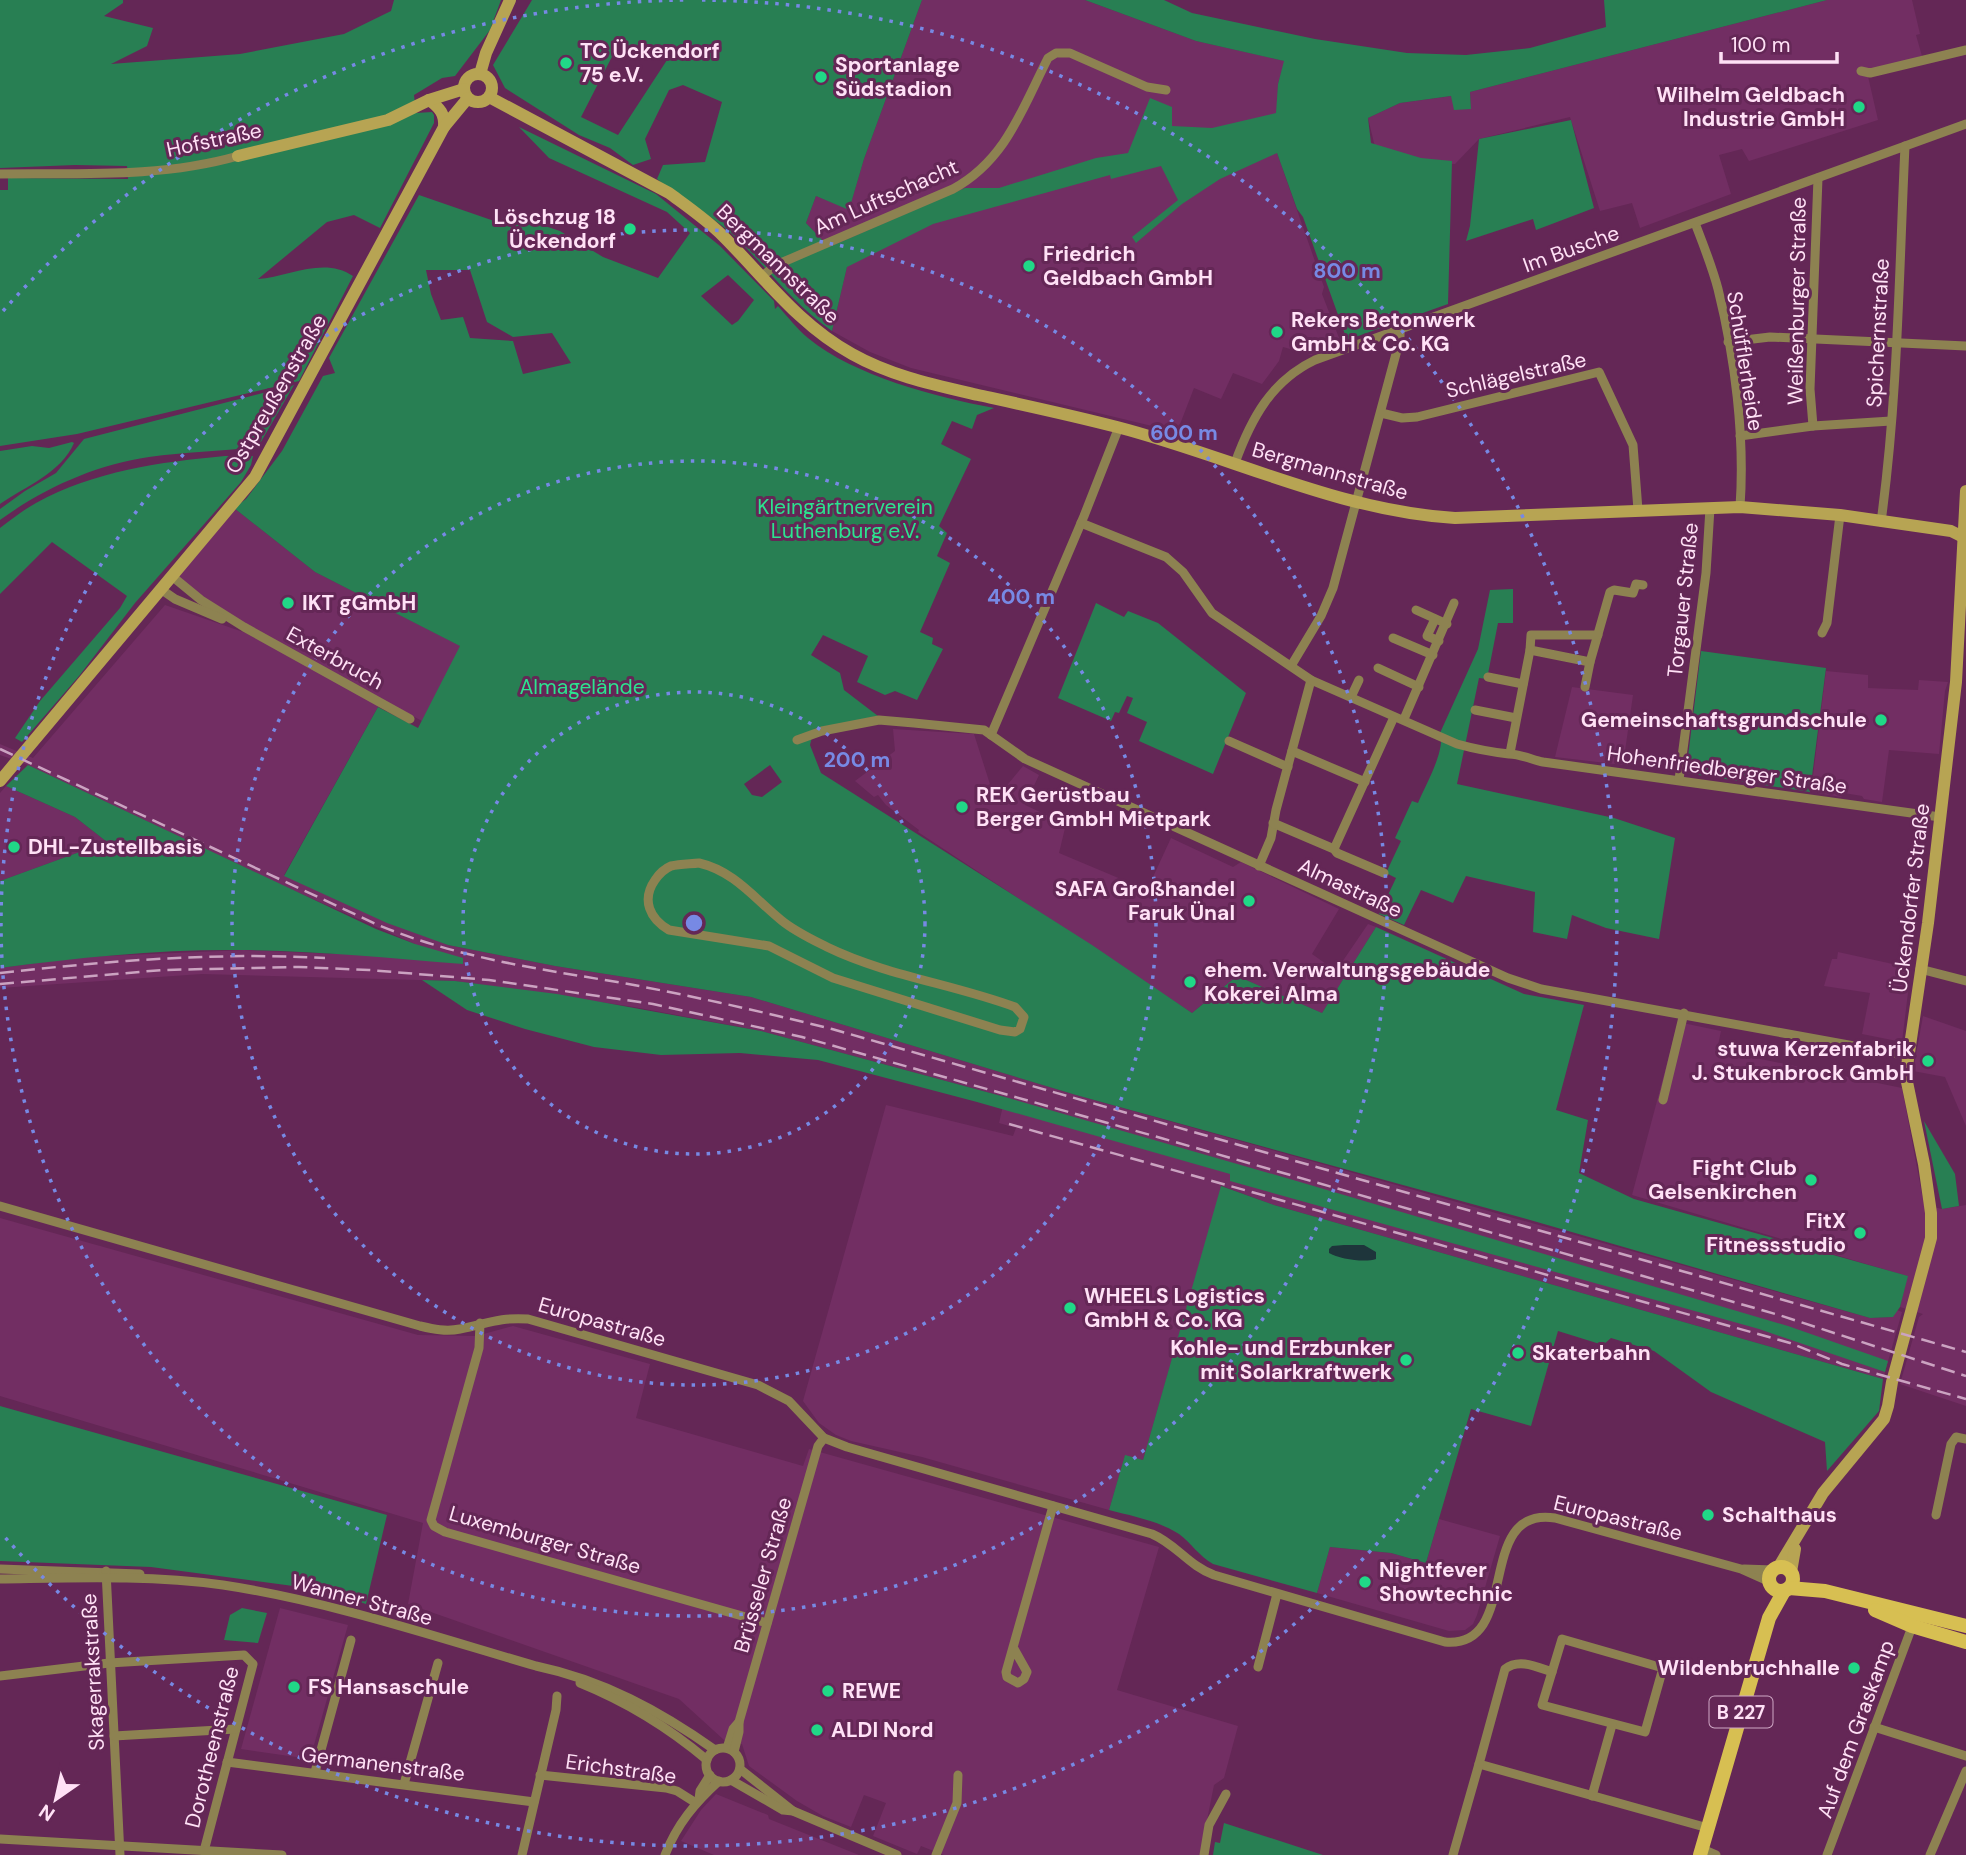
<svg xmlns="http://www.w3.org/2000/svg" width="1966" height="1855" viewBox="0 0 1966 1855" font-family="'DM Sans',sans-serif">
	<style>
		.built { fill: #722e63 }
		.green { fill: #287f53; fill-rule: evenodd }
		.water { fill: #1e353b }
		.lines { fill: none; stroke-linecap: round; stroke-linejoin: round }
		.street { stroke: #8d8251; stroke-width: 9 }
		.secondary { stroke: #b7a453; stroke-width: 12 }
		.primary { stroke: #d7bf52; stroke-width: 14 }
		.rail { stroke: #cba3c1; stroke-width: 2.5; stroke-dasharray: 14 7; stroke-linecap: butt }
		.ring { fill: none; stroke: #7789e4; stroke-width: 3.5; stroke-dasharray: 3.5 7 }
		.poi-dot { fill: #20d887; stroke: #642756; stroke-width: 2.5 }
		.labels { text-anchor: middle; stroke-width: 6; stroke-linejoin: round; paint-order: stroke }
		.shield { fill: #642756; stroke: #d0a9c6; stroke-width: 2 }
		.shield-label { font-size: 19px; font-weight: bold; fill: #ffe1f6 }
		.poi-label { font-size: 21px; font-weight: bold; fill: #ffe1f6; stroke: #642756; text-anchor: start }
		.street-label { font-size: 21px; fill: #ffe1f6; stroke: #642756 }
		.park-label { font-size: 21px; fill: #2ce38f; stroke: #642756 }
		.centre { fill: #7789e4; stroke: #642756; stroke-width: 3.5 }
		.ring-label { font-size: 21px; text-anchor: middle; font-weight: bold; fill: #7789e4; stroke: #642756; stroke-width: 6; stroke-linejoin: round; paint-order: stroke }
	</style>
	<rect width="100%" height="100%" fill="#642756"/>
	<!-- built -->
	<g class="built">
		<polygon points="922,0 1085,0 1196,41 1285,61 1278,84 1277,153 1324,287 1322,294 1341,343 1311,355 1283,347 1279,361 1262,384 1233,373 1221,399 1194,388 1177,432 911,368 870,352 832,331 847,267 806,223 816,196 849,209 864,159"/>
		<polygon points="1827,0 1912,0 1920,34 1916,35 1922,56 1867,72 1878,120 1749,161 1742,149 1719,155 1731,194 1640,228 1632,203 1600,211 1570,117 1479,139 1455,164 1423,162 1375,147 1368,118 1400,103 1452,96 1471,108 1470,92"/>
		<polygon points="234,508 315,572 463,647 422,721 249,627 202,598 175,577"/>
		<polygon points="165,605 246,633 379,705 284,875 448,945 555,966 751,997 1076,1095 1870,1318 1892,1317 1897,1310 1902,1312 1883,1379 1274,1205 1222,1186 1143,1460 1125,1456 1109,1510 922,1457 851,1441 836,1435 819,1423 803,1401 886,1105 1013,1136 1016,1128 999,1123 1005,1097 761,1031 634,1007 455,981 202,974 0,988 0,968 81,957 244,950 335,954 415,944 279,884 28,765 0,755 0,744 33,758"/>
		<polygon points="1826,671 1868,675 1868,688 1918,690 1919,680 1948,682 1945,691 1939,754 1889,750 1882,802 1864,799 1862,796 1844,793 1841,797 1811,792"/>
		<polygon points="1572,687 1633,695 1623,765 1555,757"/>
		<polygon points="893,729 974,734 995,800 1023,766 1039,775 1025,805 1066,824 1059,853 1147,890 1171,838 1233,867 1241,862 1339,909 1312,954 1336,971 1368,924 1376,927 1322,1013 1237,976 1192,1013 918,832 919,830 886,805 878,795 874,797 855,781 895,751"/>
		<polygon points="6,786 75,817 107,842 0,881 0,793"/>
		<polygon points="1838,952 1911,968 1902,1042 1862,1034 1870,993 1824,986 1832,959 1837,959"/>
		<polygon points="1923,1016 1966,1031 1966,1126 1945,1077 1913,1071"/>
		<polygon points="1678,1022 1721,1031 1717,1050 1902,1088 1924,1205 1942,1209 1966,1205 1966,1406 1900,1384 1919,1317 1923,1314 1900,1307 1907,1276 1632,1195"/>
		<polygon points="0,1218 418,1335 476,1336 513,1326 650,1364 636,1418 803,1466 809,1449 1159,1547 1117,1690 1238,1726 1224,1778 1214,1785 1200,1855 944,1855 921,1846 917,1854 873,1836 886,1803 864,1795 851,1827 823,1816 797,1801 749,1766 742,1744 724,1740 679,1699 408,1604 423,1523 0,1396"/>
		<polygon points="1439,1519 1500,1536 1477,1615 1473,1624 1465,1630 1449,1631 1317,1593 1330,1547 1391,1553 1426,1563"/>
		<polygon points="280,1608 348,1625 310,1759 241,1749"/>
		<polygon points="716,1794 768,1815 769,1819 859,1855 714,1855 681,1841 701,1810"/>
	</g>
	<!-- green -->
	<g class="green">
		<path d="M0,0H123V3L104,16L153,28L147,46L111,64L240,54L344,34L391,11L394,0H501L490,30L455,76L442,78L414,95L416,113L432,112L434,115V123L380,228L354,215L327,222L258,279C288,277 324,256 353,276L299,381L77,434L0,446V190H8V178L128,179L127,166L75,165L0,168Z"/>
		<path d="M532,0H922L864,159L849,210L816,196L806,223L829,247L965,188H999L1096,158L1128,153L1150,98L1172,107V126L1212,128L1276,113L1278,84L1284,61L1196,41L1085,0H1164L1192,13L1315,39L1407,53L1466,55L1530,48L1606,27L1604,0H1827L1470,92L1471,109L1454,110L1451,96L1400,103L1368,118L1371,143L1421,158L1452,161L1448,304L1347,340L1303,217L1297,209L1277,153L1220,179L1182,204L1136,243L1132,237L1178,200L1161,166L1111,179L1110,175L933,224L847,267L832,331C793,304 772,273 739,241C716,217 683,201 657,179L663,165L705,162L722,102L683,85L669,90L645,139L651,159L633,165L610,148L579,135L505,88L493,65ZM618,45L667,60L618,135L581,117Z"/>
		<polygon points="1571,120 1594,208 1536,230 1533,219 1466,241 1470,226 1479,139"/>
		<path d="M519,127L656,194L720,246L774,301L775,309L778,306C788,317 797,329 808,338C854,376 936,397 994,408L977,415L972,429L952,421L941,444L971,459L939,526L947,533L937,556L950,563L920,632L933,638L932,644L943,649L917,700L895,691L885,695L857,682L868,656L823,635L811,655L840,673L844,690L878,716L814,729L810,745L821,773L1092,945L1192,1013L1237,976L1322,1013L1376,927L1524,994L1584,1005L1556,1110L1588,1120L1579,1173L1634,1199L1908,1276L1900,1307L1893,1317L1870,1318L1523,1218L1076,1095L751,997L555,966L448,945L387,923L284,876L378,707L418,728L460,646L315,572L234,508L246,499L282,451L323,376L335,373L329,358L419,195L500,223L506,213L560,231L603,257L658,278L690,233L667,212L549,158ZM426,270H470L487,322L513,337L552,333L571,363L523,374L513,341L470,338L463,317L441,320L431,294ZM728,275L754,300L738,321L732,325L701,296ZM770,765L782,782L762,797L752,795L744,784Z"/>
		<path d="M294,385L258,447C222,451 185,452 149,457C95,465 44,488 0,520V509L25,491L56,473L84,439Z"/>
		<path d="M72,442L74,443C61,473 26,486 0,504V451L32,446L49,448Z"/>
		<path d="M225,456H253L251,465L241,482L135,603L79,676L22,742L15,738L40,701L120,608L127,596L52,542L0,594V528C12,519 23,510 36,503C94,471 160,462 225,456Z"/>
		<path d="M1513,589V623H1498L1487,679L1479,678L1457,784L1614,818L1675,838L1659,939L1606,928L1572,915L1567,939L1533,932L1535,892L1466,876L1453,903L1421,890L1404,925L1379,914L1396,878L1386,873L1401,841L1395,838L1412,801L1418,803C1425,786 1446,750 1440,733L1478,649L1490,590Z"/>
		<polygon points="1096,603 1124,617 1128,611 1158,623 1246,693 1213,774 1139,741 1147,722 1127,713 1133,698 1127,696 1119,713 1115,712 1111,721 1058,698"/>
		<polygon points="1701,651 1826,668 1810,792 1686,773"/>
		<path d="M28,765L376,929L415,944L463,958V964C390,958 317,951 244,950C163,949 81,957 0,968V881L107,842L75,817L6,786Z"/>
		<polygon points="422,980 455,981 557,994 761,1031 1005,1097 1300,1182 1788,1326 1888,1361 1885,1372 1759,1329 1230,1181 1230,1174 977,1102 818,1060 740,1053 661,1055 594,1047 525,1029 467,1010"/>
		<polygon points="1924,1121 1955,1174 1959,1206 1942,1209"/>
		<path d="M1221,1186L1274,1205L1883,1379L1879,1411L1827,1471L1825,1442L1711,1392L1654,1351L1611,1338L1603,1345L1558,1331L1531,1426L1471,1409L1426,1563L1391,1553L1330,1547L1317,1593L1213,1564C1199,1556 1191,1543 1179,1534C1159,1521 1132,1516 1109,1510L1125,1455L1143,1460Z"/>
		<polygon points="0,1406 387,1515 366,1604 323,1590 151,1567 0,1561"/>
		<polygon points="242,1608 267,1613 258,1643 224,1640 230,1615"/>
		<polygon points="1224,1823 1323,1855 1213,1855 1215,1842 1220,1843"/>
	</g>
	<!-- water -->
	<path class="water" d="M1344,1245H1364L1376,1252V1259C1365,1263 1339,1259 1329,1253V1249L1332,1246Z"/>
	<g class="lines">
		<!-- street -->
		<g class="street">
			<polyline points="1861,71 1870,73 1966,50"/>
			<path d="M0,174C80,173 161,178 238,156"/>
			<path d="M1695,223C1703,244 1712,266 1718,289C1735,357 1745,437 1740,507"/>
			<path d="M761,277L776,265L953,189C1006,160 1022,109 1048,58L1056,53H1070L1147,87L1166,90"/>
			<polyline points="1728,342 1770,337 1966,346"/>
			<polyline points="1381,413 1402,418 1417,417 1599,372 1633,445 1638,510"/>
			<polyline points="1813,426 1810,389 1818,178"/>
			<polyline points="1740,436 1813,426 1891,421"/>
			<path d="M1235,463C1251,419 1271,381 1315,360L1966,124"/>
			<path d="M1881,522C1898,398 1899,271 1905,146"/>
			<polyline points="1081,523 1166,557 1183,572 1212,613 1311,680 1276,810 1271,838 1259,866"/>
			<polyline points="173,577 201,600 244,627 410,719"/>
			<polyline points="162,590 175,599 222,619"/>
			<polyline points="1416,610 1447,624"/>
			<polyline points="1435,619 1427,636 1439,641"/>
			<polyline points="1822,633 1827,623 1840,515"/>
			<polyline points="1393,638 1433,655"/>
			<polyline points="1530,650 1590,662 1610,592 1614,590 1633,593 1636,584 1643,585"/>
			<polyline points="1291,666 1321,616 1333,588 1400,339 1400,329"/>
			<polyline points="1378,668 1419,687"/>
			<polyline points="1488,677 1523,684"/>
			<path d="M1311,680L1457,744C1475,749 1491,752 1509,754C1520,754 1533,760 1543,762L1940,817"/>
			<polyline points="1585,687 1590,662"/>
			<polyline points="1351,697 1359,680"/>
			<polyline points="1475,710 1516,718"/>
			<polyline points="1404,719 1454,603"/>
			<polyline points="991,735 1084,516 1119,427"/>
			<polyline points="797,740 822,731 879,720 914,723 984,730 1025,759 1508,978 1541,989 1909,1056"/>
			<polyline points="1229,741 1288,767"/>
			<polyline points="1292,751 1365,782"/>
			<polyline points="1510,753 1530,650 1531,635 1598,635"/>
			<polyline points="1679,780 1706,573 1710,508"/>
			<polyline points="1273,823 1334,849 1337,853 1384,873"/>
			<polyline points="1334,849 1394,717"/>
			<path d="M699,863C734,871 754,898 781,920C794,931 811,939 827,947C887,976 953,984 1015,1007L1024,1017L1020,1029L1015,1032L1000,1030L833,978L769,946L669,930C650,919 641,900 655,880C659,874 664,869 671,866C680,864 690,864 699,863Z"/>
			<polyline points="1920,969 1966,981"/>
			<polyline points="1663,1100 1684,1013"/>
			<path d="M0,1206L420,1326C433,1329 446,1332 460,1329C487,1324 498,1317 528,1319L758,1385L789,1401L824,1438L847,1447L1152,1534C1176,1544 1189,1566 1214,1575L1445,1642C1523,1649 1473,1505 1555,1518L1741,1569L1770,1582"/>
			<polyline points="480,1323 479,1348 431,1520 434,1526 445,1532 767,1623"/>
			<polyline points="1936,1515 1951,1444 1956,1437 1966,1439"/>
			<polyline points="0,1569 140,1574"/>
			<polyline points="1744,1569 1773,1570"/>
			<polyline points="106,1571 120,1855"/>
			<path d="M0,1579C74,1578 149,1575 223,1585C329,1601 433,1636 536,1666C603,1680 660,1711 715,1750"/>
			<polygon points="1562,1639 1663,1668 1645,1732 1542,1705"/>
			<polyline points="1013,1647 1027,1672 1024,1679 1018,1683 1007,1677 1006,1672 1053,1506"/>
			<polyline points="1258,1667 1277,1594"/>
			<path d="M1552,1672C1537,1667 1519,1658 1505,1669L1479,1764L1708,1828"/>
			<polyline points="0,1676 109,1663 244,1655 253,1664 204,1851"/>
			<path d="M580,1683C627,1702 669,1728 707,1760"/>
			<polyline points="1874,1727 1966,1756"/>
			<polyline points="114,1736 236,1729"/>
			<polyline points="727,1748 733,1729 739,1722 818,1446 824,1438"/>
			<circle cx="723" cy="1765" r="17"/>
			<polyline points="734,1752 739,1732 739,1722"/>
			<polyline points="227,1762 534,1802"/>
			<polyline points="740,1769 793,1811"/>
			<polyline points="315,1772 351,1640"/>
			<polyline points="540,1775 666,1788 677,1791 696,1803"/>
			<polyline points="731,1780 783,1810 793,1811 897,1855"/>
			<polyline points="404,1784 438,1663"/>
			<polyline points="1592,1796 1612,1725"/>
			<polyline points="699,1799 700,1791 710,1775"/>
			<polyline points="0,1839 282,1855"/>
			<polyline points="1702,1849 1716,1855"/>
			<polyline points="522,1855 556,1710 557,1696"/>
			<path d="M665,1855C677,1824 695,1803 719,1781"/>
			<polyline points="936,1855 957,1803 958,1775"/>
			<polyline points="1204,1855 1209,1825 1226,1794"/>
			<polyline points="1453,1855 1479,1764"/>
			<polyline points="1827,1855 1913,1624"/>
			<polyline points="1930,1855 1966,1771"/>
		</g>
		<!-- secondary -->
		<g class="secondary">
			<polyline points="480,74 486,53 510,0"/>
			<circle cx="478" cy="88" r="14"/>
			<path d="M489,97L669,193C688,207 707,220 723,236C765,278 799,325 852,354C891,376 935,385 978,395C1024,405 1071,415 1117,427C1230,456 1338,511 1455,518L1740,507L1840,515L1951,531L1963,537"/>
			<path d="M429,100C440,108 445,114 444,127"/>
			<polyline points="238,156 388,120 429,100 464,89"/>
			<polyline points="0,781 255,477 444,127 468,98"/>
			<polyline points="1778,1568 1823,1493 1884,1419 1888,1406 1892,1382 1931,1238 1931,1213 1924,1164 1907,1082 1907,1066 1928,923 1956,682 1966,491"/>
			<polyline points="1791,1572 1795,1549"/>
		</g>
		<!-- primary -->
		<g class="primary">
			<circle cx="1781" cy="1579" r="12"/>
			<polyline points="1789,1588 1825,1591 1966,1626"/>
			<polyline points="1875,1610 1912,1626 1966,1642"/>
			<polyline points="1700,1855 1769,1618 1784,1591"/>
		</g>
		<!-- rail -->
		<g class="rail">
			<path d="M0,749L378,925C458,958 539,969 623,983C693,996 763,1012 832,1029L1966,1352"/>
			<path d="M0,973C108,961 215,952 325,958"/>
			<polyline points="0,984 162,970 299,967 369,970 489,980 653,1004 802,1037 1161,1138 1779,1315 1966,1376"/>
			<polyline points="1009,1124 1790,1343 1842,1364 1966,1399"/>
		</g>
	</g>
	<!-- distance rings -->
	<g class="ring">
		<circle cx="694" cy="923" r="231"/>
		<circle cx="694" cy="923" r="462"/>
		<circle cx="694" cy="923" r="693"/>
		<path d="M3 311A923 923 0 0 1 686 0M702 0A923 923 0 1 1 3 1535"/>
	</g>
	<!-- markers -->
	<g class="poi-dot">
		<circle cx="566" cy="63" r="7"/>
		<circle cx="821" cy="77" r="7"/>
		<circle cx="1859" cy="107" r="7"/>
		<circle cx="630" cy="229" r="7"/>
		<circle cx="1029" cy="266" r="7"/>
		<circle cx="1277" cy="332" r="7"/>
		<circle cx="288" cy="603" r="7"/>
		<circle cx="1881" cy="720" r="7"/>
		<circle cx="962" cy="807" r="7"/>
		<circle cx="14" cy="847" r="7"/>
		<circle cx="1249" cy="901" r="7"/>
		<circle cx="1190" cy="982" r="7"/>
		<circle cx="1928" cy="1061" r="7"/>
		<circle cx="1811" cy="1180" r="7"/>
		<circle cx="1860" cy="1233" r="7"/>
		<circle cx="1070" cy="1308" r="7"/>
		<circle cx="1518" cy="1353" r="7"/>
		<circle cx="1406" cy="1360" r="7"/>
		<circle cx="1708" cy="1515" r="7"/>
		<circle cx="1365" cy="1582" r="7"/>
		<circle cx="1854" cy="1668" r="7"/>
		<circle cx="294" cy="1687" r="7"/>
		<circle cx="828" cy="1691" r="7"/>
		<circle cx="817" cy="1730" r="7"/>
	</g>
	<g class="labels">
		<!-- shield labels -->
		<rect class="shield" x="1709.5" y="1696.5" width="63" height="31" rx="5"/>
		<g class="shield-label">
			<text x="1741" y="1719">B 227</text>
		</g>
		<!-- poi labels -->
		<g class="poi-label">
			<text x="580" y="58">TC Ückendorf<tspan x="580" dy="24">75 e.V.</tspan></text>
			<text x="835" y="72">Sportanlage<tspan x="835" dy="24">Südstadion</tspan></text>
			<text x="1845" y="102" text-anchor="end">Wilhelm Geldbach<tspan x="1845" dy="24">Industrie GmbH</tspan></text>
			<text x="616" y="224" text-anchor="end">Löschzug 18<tspan x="616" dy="24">Ückendorf</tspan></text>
			<text x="1043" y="261">Friedrich<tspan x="1043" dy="24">Geldbach GmbH</tspan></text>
			<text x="1291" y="327">Rekers Betonwerk<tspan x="1291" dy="24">GmbH &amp; Co. KG</tspan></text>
			<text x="302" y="610">IKT gGmbH</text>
			<text x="1867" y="727" text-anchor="end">Gemeinschaftsgrundschule</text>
			<text x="976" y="802">REK Gerüstbau<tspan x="976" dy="24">Berger GmbH Mietpark</tspan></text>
			<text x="28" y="854">DHL-Zustellbasis</text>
			<text x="1235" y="896" text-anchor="end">SAFA Großhandel<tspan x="1235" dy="24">Faruk Ünal</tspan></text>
			<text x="1204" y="977">ehem. Verwaltungsgebäude<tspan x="1204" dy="24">Kokerei Alma</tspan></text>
			<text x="1914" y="1056" text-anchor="end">stuwa Kerzenfabrik<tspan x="1914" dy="24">J. Stukenbrock GmbH</tspan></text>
			<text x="1797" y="1175" text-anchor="end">Fight Club<tspan x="1797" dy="24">Gelsenkirchen</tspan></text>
			<text x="1846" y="1228" text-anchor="end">FitX<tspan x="1846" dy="24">Fitnessstudio</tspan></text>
			<text x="1084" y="1303">WHEELS Logistics<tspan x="1084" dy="24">GmbH &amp; Co. KG</tspan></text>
			<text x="1392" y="1355" text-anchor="end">Kohle- und Erzbunker<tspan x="1392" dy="24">mit Solarkraftwerk</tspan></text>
			<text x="1532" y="1360">Skaterbahn</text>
			<text x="1722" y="1522">Schalthaus</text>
			<text x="1379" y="1577">Nightfever<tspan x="1379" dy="24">Showtechnic</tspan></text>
			<text x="1840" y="1675" text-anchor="end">Wildenbruchhalle</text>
			<text x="308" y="1694">FS Hansaschule</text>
			<text x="842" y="1698">REWE</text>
			<text x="831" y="1737">ALDI Nord</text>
		</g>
		<!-- street labels -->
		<g class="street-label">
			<text transform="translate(214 140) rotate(-12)" y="7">Hofstraße</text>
			<text transform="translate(886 197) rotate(-24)" y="7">Am Luftschacht</text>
			<text transform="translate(1571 249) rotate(-20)" y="7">Im Busche</text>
			<text transform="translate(778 264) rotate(44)" y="7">Bergmannstraße</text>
			<text transform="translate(1797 301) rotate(-89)" y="7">Weißenburger Straße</text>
			<text transform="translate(1878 333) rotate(-87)" y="7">Spichernstraße</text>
			<text transform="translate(1745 361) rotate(81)" y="7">Schüfflerheide</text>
			<text transform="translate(1516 375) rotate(-13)" y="7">Schlägelstraße</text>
			<text transform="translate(276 394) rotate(-60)" y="7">Ostpreußenstraße</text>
			<text transform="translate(1330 471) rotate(16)" y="7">Bergmannstraße</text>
			<text transform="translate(1683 600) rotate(-84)" y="7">Torgauer Straße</text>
			<text transform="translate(335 658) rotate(29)" y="7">Exterbruch</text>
			<text transform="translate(1727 770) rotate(8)" y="7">Hohenfriedberger Straße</text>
			<text transform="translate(1350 888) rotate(25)" y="7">Almastraße</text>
			<text transform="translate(1911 898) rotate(-83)" y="7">Ückendorfer Straße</text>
			<text transform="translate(602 1322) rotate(16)" y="7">Europastraße</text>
			<text transform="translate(1618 1518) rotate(14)" y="7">Europastraße</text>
			<text transform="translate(545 1540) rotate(16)" y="7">Luxemburger Straße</text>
			<text transform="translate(763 1575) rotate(-74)" y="7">Brüsseler Straße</text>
			<text transform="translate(362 1600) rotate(15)" y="7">Wanner Straße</text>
			<text transform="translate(93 1672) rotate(-93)" y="7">Skagerrakstraße</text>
			<text transform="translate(1856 1729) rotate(-70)" y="7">Auf dem Graskamp</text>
			<text transform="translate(212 1747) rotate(-76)" y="7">Dorotheenstraße</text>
			<text transform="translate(383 1764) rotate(7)" y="7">Germanenstraße</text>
			<text transform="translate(621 1769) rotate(8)" y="7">Erichstraße</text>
		</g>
		<!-- park labels -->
		<g class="park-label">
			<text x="845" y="514">Kleingärtnerverein<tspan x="845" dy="24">Luthenburg e.V.</tspan></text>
			<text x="582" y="694">Almagelände</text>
		</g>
	</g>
	<circle cx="694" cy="923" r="10" class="centre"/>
	<g class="ring-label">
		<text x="1347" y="278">800 m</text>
		<text x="1184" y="440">600 m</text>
		<text x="1021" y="604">400 m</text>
		<text x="857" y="767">200 m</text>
	</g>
	<!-- north arrow -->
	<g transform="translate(56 1799) rotate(214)" stroke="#642756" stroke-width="5" paint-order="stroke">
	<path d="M0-5L12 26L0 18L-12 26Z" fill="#ffe1f6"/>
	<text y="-10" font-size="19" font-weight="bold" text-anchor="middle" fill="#ffe1f6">N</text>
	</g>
	<!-- scale -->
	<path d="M1721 52v10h116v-10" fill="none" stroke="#ffe1f6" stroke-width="3.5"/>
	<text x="1731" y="52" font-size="21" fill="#ffe1f6" stroke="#642756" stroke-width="5" paint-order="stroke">100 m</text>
</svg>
